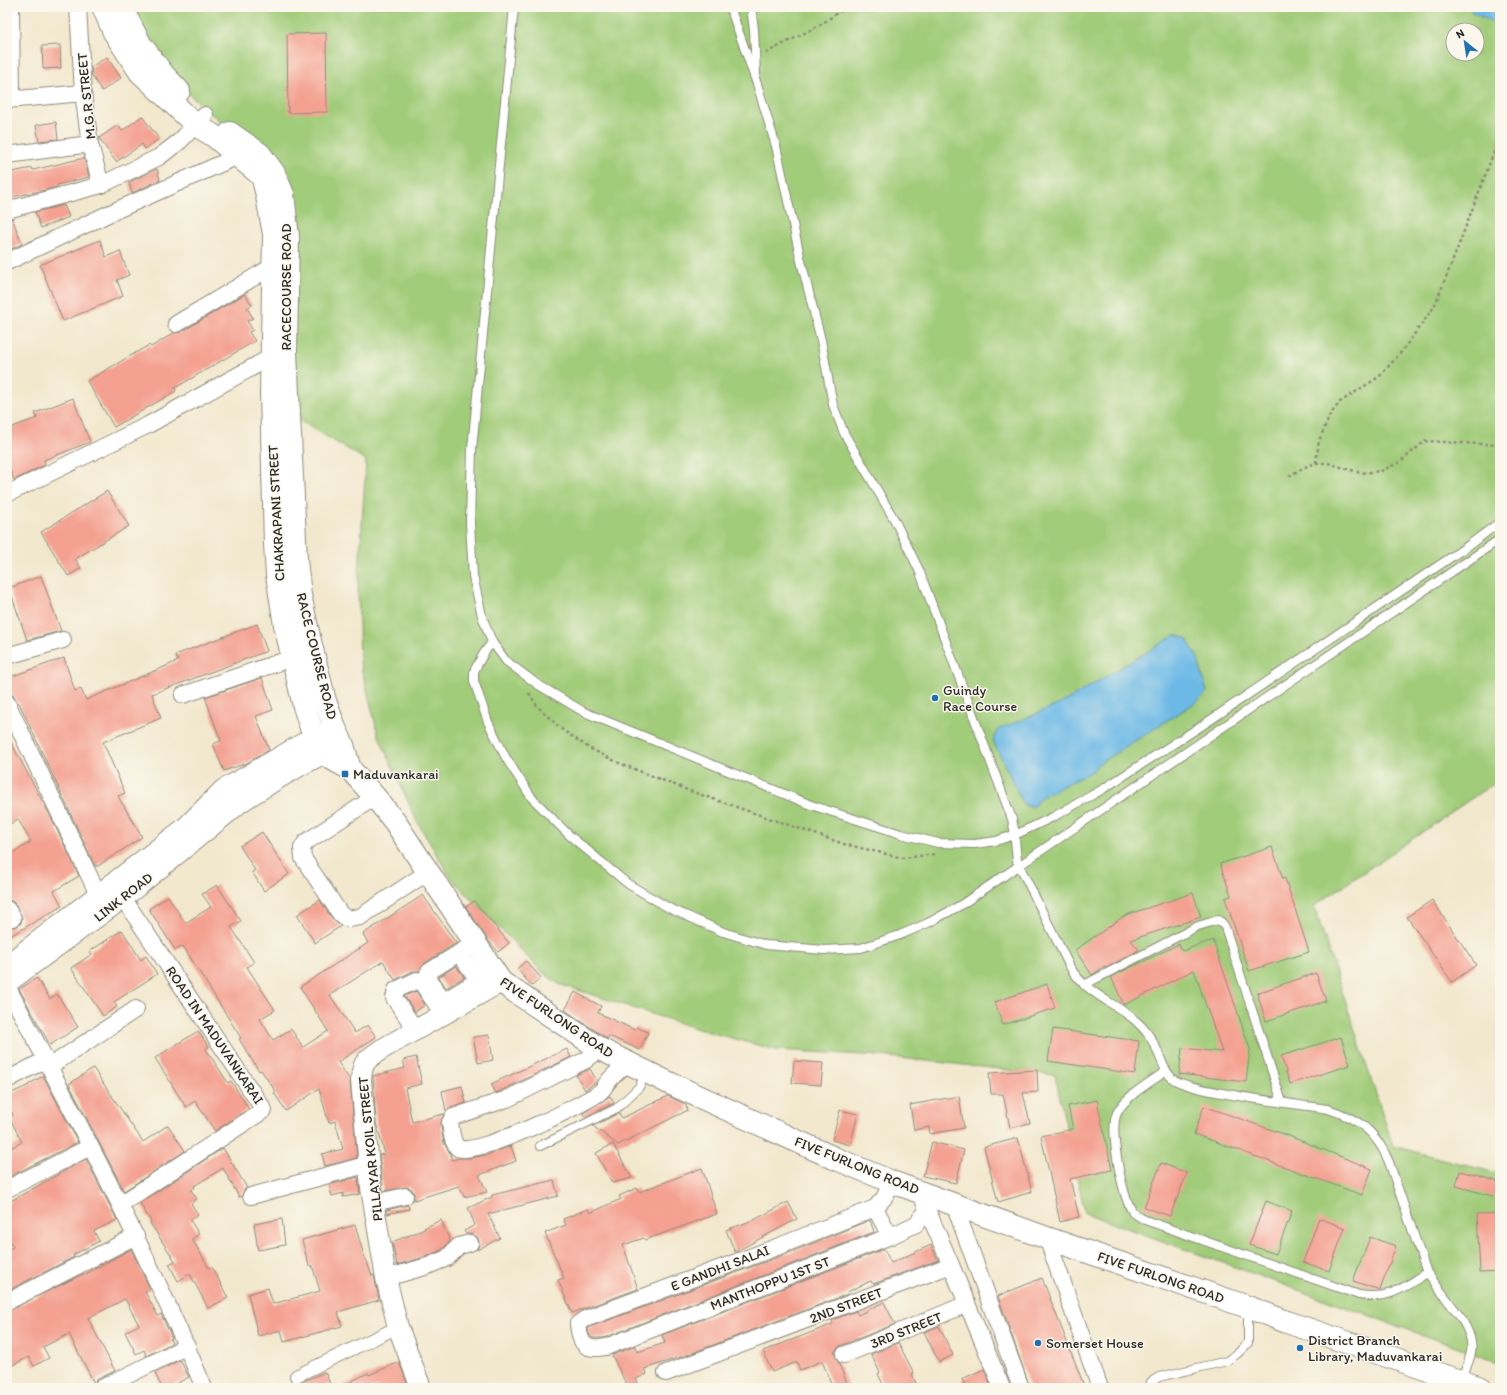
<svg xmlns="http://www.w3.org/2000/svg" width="1507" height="1395" viewBox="0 0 1507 1395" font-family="Itim,sans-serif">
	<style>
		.green { fill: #a1cc79; stroke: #667c52; fill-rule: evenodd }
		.water { fill: #6cb9e6; stroke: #4c7288 }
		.building { fill: #f4a191 }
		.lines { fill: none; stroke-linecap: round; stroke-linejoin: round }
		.service-casing { stroke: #8e8a7c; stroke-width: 10 }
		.pedestrian-casing { stroke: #8e8a7c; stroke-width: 14 }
		.minor-casing { stroke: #8e8a7c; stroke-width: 18 }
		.tertiary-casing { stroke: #8e8a7c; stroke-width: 22 }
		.secondary-casing { stroke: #8e8a7c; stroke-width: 24 }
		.path { stroke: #8e8a7c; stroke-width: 2.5; stroke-dasharray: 3 3; stroke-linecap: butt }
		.service { stroke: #fff; stroke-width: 8 }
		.pedestrian { stroke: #fff; stroke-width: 12 }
		.minor { stroke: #fff; stroke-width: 16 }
		.tertiary { stroke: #fff; stroke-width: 20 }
		.secondary { stroke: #fff; stroke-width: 22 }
		.poi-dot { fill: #1f6fb2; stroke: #fbf7ec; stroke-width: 1.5 }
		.labels { text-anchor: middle; stroke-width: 3; stroke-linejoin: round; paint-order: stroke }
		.street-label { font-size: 14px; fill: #2b2b2b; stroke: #fbf7ec }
		.poi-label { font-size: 14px; fill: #2b2b2b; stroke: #fbf7ec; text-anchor: start }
	</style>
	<rect width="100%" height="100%" fill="#fbf7ec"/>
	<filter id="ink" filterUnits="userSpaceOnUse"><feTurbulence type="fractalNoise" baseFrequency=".025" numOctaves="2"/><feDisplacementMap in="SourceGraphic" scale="8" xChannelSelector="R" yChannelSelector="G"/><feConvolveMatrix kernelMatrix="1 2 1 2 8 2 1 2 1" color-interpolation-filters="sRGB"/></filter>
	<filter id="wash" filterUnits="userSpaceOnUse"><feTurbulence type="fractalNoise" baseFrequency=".012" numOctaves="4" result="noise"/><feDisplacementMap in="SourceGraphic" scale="16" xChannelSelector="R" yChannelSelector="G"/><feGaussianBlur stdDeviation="0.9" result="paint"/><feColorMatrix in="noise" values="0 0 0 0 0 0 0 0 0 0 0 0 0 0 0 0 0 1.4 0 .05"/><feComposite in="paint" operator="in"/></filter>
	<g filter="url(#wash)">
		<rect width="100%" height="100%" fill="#f2e8ce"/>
		<!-- green -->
		<path class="green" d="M129,7H1500V779L1314,906L1393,1146L1500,1174V1363L1085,1213L1055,1075L881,1056L776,1050L698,1029L559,984L542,972L451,878L416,820L378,734L360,662L358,589L366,460L297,419L283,207L233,133L181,87ZM1453,30H1477V54H1453Z"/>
		<!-- water -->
		<g class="water">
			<polygon points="1469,7 1500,7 1500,25 1473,13"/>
			<polygon points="1175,635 1186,638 1197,656 1207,692 1198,701 1097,765 1093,771 1041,797 1033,807 1024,805 993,741 997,730 1062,703"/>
		</g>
		<g id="blocks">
			<!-- building -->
			<g class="building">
				<polygon points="326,33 327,112 288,113 287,34"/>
				<polygon points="60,45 61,68 43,69 42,46"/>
				<polygon points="107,57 121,78 102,91 92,76 91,67"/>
				<polygon points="142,116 159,139 145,149 142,144 116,162 99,138 118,125 122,131"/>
				<polygon points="56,122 58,139 39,141 36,125"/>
				<polygon points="84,158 89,177 57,185 57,187 50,189 7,198 7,173 32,168 33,170"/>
				<polygon points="157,169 160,180 132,193 129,182"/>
				<polygon points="64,205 69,217 41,228 35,212"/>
				<polygon points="12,218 22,244 7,251 7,219"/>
				<polygon points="100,240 106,257 120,251 129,275 117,280 123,296 63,321 40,265"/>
				<polygon points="245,294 252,305 247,308 253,318 247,321 253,330 249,332 255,341 175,388 176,391 114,427 87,381 149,345 151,347 174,333 181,332"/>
				<polygon points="73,398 90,442 44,460 45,465 14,480 7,462 7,429 37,418 35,413"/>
				<polygon points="107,491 129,526 75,559 81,568 68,576 41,532"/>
				<polygon points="41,576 61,631 27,640 9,588"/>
				<polygon points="257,624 267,651 152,694 161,718 103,742 125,793 118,796 142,837 98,866 95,866 19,703 18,703 13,695 7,694 7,678 64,658 75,691 81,689 86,700 178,661 175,655"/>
				<polygon points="262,678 273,710 256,716 269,750 247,763 224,771 213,744 221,741 205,697"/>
				<polygon points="7,735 50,815 79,876 54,891 62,906 7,938 7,925 13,927 18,926 21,923 22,918 15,904 12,901 7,900 7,856 31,842 18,819 7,826"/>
				<polygon points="262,832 289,874 264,891 252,872 255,870 240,846"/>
				<polygon points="1272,847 1283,879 1285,878 1309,952 1249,971 1225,898 1231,896 1220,864"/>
				<polygon points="217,885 241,921 231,927 254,962 247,967 275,1010 260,1019 273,1040 291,1029 303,1047 328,1031 300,987 368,943 363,934 423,895 456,943 425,963 419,971 413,971 395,980 383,961 330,995 355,1033 368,1025 376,1037 338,1062 350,1080 357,1158 325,1166 322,1154 343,1149 335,1121 329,1123 319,1089 286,1111 274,1093 276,1092 261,1070 259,1071 239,1039 241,1038 183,946 175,950 149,909 168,896 185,923 211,907 202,894"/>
				<polygon points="1193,893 1201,917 1131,940 1139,950 1106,968 1105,966 1092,975 1075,950 1126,915"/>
				<polygon points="320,900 333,920 341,926 315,943 297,915"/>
				<polygon points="1432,900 1476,965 1452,982 1407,917"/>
				<polygon points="474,901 509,943 498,952 488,940 466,907"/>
				<polygon points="122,930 141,960 146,956 157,974 114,1002 117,1007 103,1016 71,968 92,954 90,951"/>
				<polygon points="1213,940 1250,1049 1246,1082 1179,1074 1182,1048 1222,1052 1194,970 1124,1005 1111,977 1179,944 1182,951"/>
				<polygon points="526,961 541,978 532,986 517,969"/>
				<polygon points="456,966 464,977 446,988 439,977"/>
				<polygon points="1316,973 1326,1001 1266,1021 1257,993"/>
				<polygon points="37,978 50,999 57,994 78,1027 50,1045 19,989"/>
				<polygon points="1047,984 1055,1008 1003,1025 995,1002"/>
				<polygon points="416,991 425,1005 415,1012 404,996"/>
				<polygon points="575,992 601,1006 598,1013 635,1030 636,1027 648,1032 640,1050 609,1036 607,1039 606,1038 565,1010"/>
				<polygon points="1053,1029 1139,1041 1135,1074 1048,1061"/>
				<polygon points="198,1031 209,1047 206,1049 228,1083 231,1081 249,1109 215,1131 195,1101 186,1107 155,1058"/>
				<polygon points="489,1035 493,1060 478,1063 473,1037"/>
				<polygon points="1341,1037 1350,1065 1290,1084 1281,1056"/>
				<polygon points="567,1049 571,1057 496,1093 491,1084"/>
				<polygon points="416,1057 422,1084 405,1088 412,1122 444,1114 441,1123 442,1133 444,1143 450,1153 452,1160 459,1158 470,1158 486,1155 511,1146 516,1161 479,1175 487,1192 464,1197 459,1186 414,1200 414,1194 412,1189 407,1187 383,1191 379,1155 385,1154 376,1123 373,1076 405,1068 403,1060"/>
				<polygon points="794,1061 823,1063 821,1085 792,1083"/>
				<polygon points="93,1068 143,1142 168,1125 185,1151 124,1191 69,1084"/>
				<polygon points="590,1069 597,1081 585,1090 576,1075"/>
				<polygon points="1037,1070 1038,1092 1023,1093 1030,1123 1010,1128 1003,1094 991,1094 989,1073"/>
				<polygon points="43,1076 78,1142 7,1178 7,1150 22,1142 9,1117 13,1115 7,1102 7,1095 29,1085 29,1084"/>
				<polygon points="462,1086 466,1103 450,1108 446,1111 442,1091"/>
				<polygon points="610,1096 614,1103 585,1117 583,1113"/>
				<polygon points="668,1096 685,1104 688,1110 618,1145 593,1126 619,1113 622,1118"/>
				<polygon points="959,1096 964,1128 930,1134 929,1127 914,1130 910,1105"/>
				<polygon points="1097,1100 1112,1170 1070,1179 1079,1217 1060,1222 1041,1136 1073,1129 1068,1106"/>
				<polygon points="1204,1106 1289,1136 1372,1169 1362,1195 1194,1134"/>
				<polygon points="840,1110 858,1114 850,1145 832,1140"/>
				<polygon points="1018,1138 1032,1192 998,1202 984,1147"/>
				<polygon points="932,1142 964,1150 956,1183 923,1176"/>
				<polygon points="613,1144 632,1178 612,1183 596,1153"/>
				<polygon points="223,1148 247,1188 244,1190 242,1196 239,1197 223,1168 194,1186 195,1187 191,1190 197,1199 191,1203 198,1215 190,1220 199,1234 192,1239 209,1268 212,1267 228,1298 208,1308 190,1274 178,1281 169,1264 175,1261 150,1223 151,1222 140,1203"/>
				<polygon points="86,1159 117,1220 94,1231 99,1241 73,1255 74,1257 7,1291 7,1250 13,1247 7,1234 7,1203"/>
				<polygon points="1161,1163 1187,1173 1170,1216 1144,1207"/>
				<polygon points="702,1168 717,1214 645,1240 644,1238 623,1245 638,1289 572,1313 558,1280 564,1278 545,1233 566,1225 563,1219 588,1209 590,1213 621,1199 619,1196 637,1188 639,1192"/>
				<polygon points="1460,1171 1500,1182 1500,1198 1456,1186"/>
				<polygon points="358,1177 360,1194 343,1197 343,1193 332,1196 329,1185"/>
				<polygon points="554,1180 558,1196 488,1214 500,1238 477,1250 479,1245 479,1241 477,1237 472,1234 466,1234 464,1231 475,1225 468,1208 492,1197 492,1195"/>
				<polygon points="1266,1201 1292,1211 1276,1254 1249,1245"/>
				<polygon points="788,1202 797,1219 735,1252 726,1230 756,1219"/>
				<polygon points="408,1205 409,1209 387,1214 386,1210"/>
				<polygon points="1500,1213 1500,1271 1480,1272 1477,1214"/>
				<polygon points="1319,1218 1345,1228 1329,1271 1303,1262"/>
				<polygon points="282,1219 285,1245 258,1250 254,1224"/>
				<polygon points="441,1220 450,1241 442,1250 425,1257 397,1265 392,1242 425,1229 424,1228"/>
				<polygon points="870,1220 874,1232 604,1338 592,1338 589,1334 588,1328 590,1327 786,1254"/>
				<polygon points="355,1225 365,1259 366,1259 372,1276 374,1275 379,1300 338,1312 342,1326 284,1342 281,1330 258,1336 248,1294 268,1288 273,1304 320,1291 312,1265 309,1266 302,1240"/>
				<polygon points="1370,1237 1396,1246 1380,1290 1353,1281"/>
				<polygon points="931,1245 938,1260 873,1284 871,1281 847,1292 848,1294 687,1355 644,1369 647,1374 636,1379 640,1388 628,1388 612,1355 635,1346 637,1352 665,1343 662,1335 884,1249 891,1263"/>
				<polygon points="131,1249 150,1289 145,1292 158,1316 161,1314 172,1338 170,1339 172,1343 146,1356 144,1350 136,1354 125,1332 139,1325 125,1299 88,1318 115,1371 98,1379 94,1383 69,1334 43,1347 49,1358 34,1366 29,1357 7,1368 7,1311 83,1274 84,1275"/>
				<polygon points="1042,1278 1085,1388 1030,1388 998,1296"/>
				<polygon points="884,1302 895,1324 840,1346 834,1352 849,1388 833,1388 822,1361 800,1370 797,1362 772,1372 763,1351 833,1324 832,1320 856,1311 858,1315"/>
				<polygon points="939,1326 953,1355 939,1362 924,1332"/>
				<polygon points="898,1343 914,1373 912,1374 918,1388 885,1388 878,1374 880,1373 871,1354"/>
				<polygon points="180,1360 189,1377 168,1388 162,1388 155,1373"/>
				<polygon points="399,1362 408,1385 400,1388 338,1388 368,1373 369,1375"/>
				<polygon points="984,1369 992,1388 966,1388 962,1379"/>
				<polygon points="325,1372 330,1384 321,1388 287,1388"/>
			</g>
		</g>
	</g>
	<g filter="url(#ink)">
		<use href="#blocks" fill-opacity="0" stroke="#8e8a7c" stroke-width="1"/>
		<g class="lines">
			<defs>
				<g id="service">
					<polyline points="514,7 472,449 470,523 473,576 482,616 492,642 506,661 537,684 584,712 811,805 901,834 938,843 975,844 996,841 1017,834 1053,817 1103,789 1206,723 1469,545 1500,522"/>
					<path d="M730,7L757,84L776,146L801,261L821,340L833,405L844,433L894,519L919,570L1012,819L1014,829L1017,861L1070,967C1088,996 1114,1001 1137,1022C1145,1029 1151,1038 1155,1046C1161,1057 1163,1070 1172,1078C1185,1092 1303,1105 1328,1109C1359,1119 1376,1131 1389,1162L1427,1273L1461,1318C1478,1346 1472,1353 1461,1380"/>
					<polyline points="751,7 754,30 756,74"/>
					<polyline points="492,642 484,653 474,671 474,681 488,722 506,758 532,798 569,835 628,884 669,908 723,932 766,945 824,950 861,948 900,935 928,923 961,905 1500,539"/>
					<polyline points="1084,985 1198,926 1218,920 1222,923 1225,927 1282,1102"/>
					<path d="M1166,1071C1151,1082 1125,1096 1117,1113C1109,1130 1122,1193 1131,1209C1134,1215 1140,1217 1145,1220L1359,1295C1390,1300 1402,1288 1427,1273"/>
					<polyline points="540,1146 617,1108 639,1087 646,1073"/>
					<polyline points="1150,1388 1151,1382 1159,1377 1227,1361 1238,1353 1248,1343 1248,1308"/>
				</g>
				<polyline id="pedestrian" points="296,1376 398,1327"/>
				<g id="minor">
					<polyline points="11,7 12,99"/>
					<polyline points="78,7 83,93 90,144 101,185"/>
					<polyline points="7,100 83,93"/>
					<polyline points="7,155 90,144"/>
					<polyline points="7,210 101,185 159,157 180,141 205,115"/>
					<polyline points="7,262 108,214 238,156"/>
					<polyline points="176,324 273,266"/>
					<polyline points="7,494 148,425 271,357 279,354"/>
					<polyline points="7,656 63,640"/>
					<polyline points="183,695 292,658"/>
					<polyline points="7,703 95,888"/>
					<polyline points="375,797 306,842 302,848 303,858 341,915 348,919 360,917 428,872"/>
					<polyline points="7,909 13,918"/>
					<polyline points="459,953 478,980"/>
					<path d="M7,986C76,1118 147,1250 204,1388"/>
					<polyline points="438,993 429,979 428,973 430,971 475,943"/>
					<polyline points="444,1001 493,971"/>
					<polyline points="416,1030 394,998 396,990 417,980 421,982 443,1014"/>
					<path d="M600,1049L586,1060L507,1099L453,1117L450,1122C451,1129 452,1143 458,1148C473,1158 584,1105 600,1092C604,1089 605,1085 608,1082C613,1075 621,1069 628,1063"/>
					<polyline points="49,1067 136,1009"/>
					<polyline points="7,1080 45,1060"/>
					<path d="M892,1182L884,1198L875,1208L782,1245L585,1319L578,1324C580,1345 585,1351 606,1347L893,1235L916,1224L928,1210"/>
					<polyline points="7,1189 90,1147"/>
					<polyline points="251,1196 369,1164"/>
					<polyline points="374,1203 405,1196"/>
					<polyline points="121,1204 264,1110 123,898"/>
					<polyline points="954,1204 1021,1388"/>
					<polyline points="875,1208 890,1236"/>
					<polyline points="1047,1238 1100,1388"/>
					<polyline points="951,1265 1002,1388"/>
					<polyline points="386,1278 428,1266 447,1258 459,1246 470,1243"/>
					<polyline points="7,1302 136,1236"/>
					<polyline points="844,1355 967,1304"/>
					<polyline points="666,1373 951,1265 924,1202"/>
					<polyline points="102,1388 187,1346"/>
				</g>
				<g id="tertiary">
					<path d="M224,812C236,806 246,798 258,791C283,775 311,759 338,747"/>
					<polyline points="7,965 185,828 223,790 314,737 329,731"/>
					<polyline points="7,983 123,898 236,806"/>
					<path d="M421,1388L398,1327L386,1278L371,1188L361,1081C362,1061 366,1060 382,1049L501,982"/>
				</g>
				<g id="secondary">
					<polyline points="103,7 114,32 140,72 196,125 214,136 262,176 266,191 274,234 271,393 275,544 277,575 285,625 304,706 314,737 323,754 350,769 375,797 395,822 501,982 600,1049 667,1082 834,1158 892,1182 1047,1238 1248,1307 1287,1322 1481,1388"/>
					<polyline points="121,7 141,45 163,74 179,91"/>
					<polyline points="230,133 260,154 274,173 283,194 288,237 286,352 296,560 300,595 310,641 325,701 335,728 343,745 350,769"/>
				</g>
			</defs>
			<!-- service casing -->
			<use href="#service" class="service-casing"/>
			<!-- pedestrian casing -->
			<use href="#pedestrian" class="pedestrian-casing"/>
			<!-- minor casing -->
			<use href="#minor" class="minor-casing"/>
			<!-- tertiary casing -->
			<use href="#tertiary" class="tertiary-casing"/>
			<!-- secondary casing -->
			<use href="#secondary" class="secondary-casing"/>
			<!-- path -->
			<g class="path">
				<polyline points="766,53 820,25 846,7"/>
				<polyline points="1316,463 1319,441 1330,415 1340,402 1380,376 1402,351 1434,307 1455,255 1500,136"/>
				<polyline points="1289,476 1305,467 1316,463 1328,463 1361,473 1381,471 1400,462 1425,441 1500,445"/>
				<polyline points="529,693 537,706 560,728 589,748 619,763 690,791 844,844 903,858 936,854"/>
			</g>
			<!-- service -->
			<use href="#service" class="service"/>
			<!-- pedestrian -->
			<use href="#pedestrian" class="pedestrian"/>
			<!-- minor -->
			<use href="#minor" class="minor"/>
			<!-- tertiary -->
			<use href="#tertiary" class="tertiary"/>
			<!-- secondary -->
			<use href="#secondary" class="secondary"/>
		</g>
	</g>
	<!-- markers -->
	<g class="poi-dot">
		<circle cx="935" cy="698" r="4"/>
		<rect x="341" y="770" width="8" height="8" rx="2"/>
		<circle cx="1038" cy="1343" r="4"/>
		<circle cx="1300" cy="1348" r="4"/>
	</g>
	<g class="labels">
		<!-- street labels -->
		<g class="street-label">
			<text transform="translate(86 96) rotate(-96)" y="5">M.G.R STREET</text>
			<text transform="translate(286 287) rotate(-90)" y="5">RACECOURSE ROAD</text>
			<text transform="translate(276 513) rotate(-93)" y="5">CHAKRAPANI STREET</text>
			<text transform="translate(317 656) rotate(76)" y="5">RACE COURSE ROAD</text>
			<text transform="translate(123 897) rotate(-38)" y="5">LINK ROAD</text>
			<text transform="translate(557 1017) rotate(34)" y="5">FIVE FURLONG ROAD</text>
			<text transform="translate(215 1035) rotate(56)" y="5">ROAD IN MADUVANKARAI</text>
			<text transform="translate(370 1149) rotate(-96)" y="5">PILLAYAR KOIL STREET</text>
			<text transform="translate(857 1165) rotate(22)" y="5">FIVE FURLONG ROAD</text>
			<text transform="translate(720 1268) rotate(-21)" y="5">E GANDHI SALAI</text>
			<text transform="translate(1161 1277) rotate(19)" y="5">FIVE FURLONG ROAD</text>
			<text transform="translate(770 1283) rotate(-21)" y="5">MANTHOPPU 1ST ST</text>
			<text transform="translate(846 1305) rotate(-21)" y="5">2ND STREET</text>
			<text transform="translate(906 1330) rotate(-22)" y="5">3RD STREET</text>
		</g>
		<!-- poi labels -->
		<g class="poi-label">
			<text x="943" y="695">Guindy<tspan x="943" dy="16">Race Course</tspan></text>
			<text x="353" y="779">Maduvankarai</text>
			<text x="1308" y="1345">District Branch<tspan x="1308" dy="16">Library, Maduvankarai</tspan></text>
			<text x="1046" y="1348">Somerset House</text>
		</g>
	</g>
	<!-- margin -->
	<rect width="1507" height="1395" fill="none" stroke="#fbf7ec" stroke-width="24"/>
	<!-- north arrow -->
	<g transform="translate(1465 42) rotate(330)"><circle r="19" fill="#fbf7ec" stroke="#a8a59f"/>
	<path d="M0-3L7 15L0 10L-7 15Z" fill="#1f6fb2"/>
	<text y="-6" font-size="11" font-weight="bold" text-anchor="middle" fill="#2b2b2b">N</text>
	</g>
</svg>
